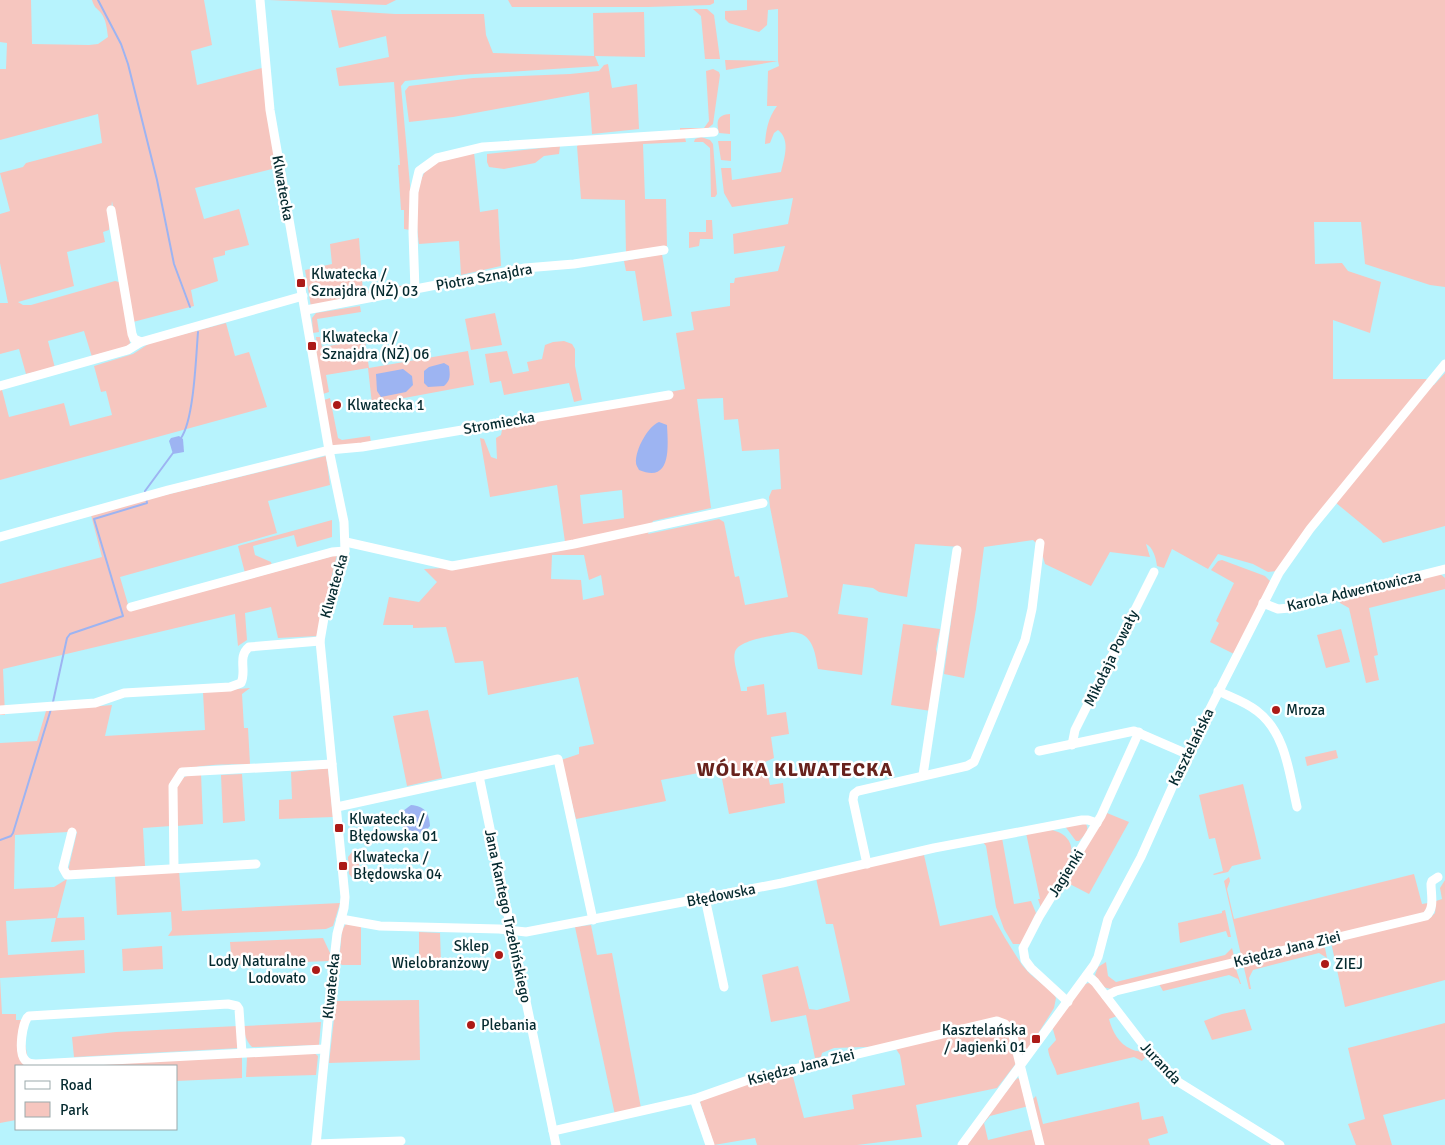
<svg xmlns="http://www.w3.org/2000/svg" width="1445" height="1145" viewBox="0 0 1445 1145" font-family="Signika,sans-serif">
	<style>
		.green { fill: #f6c6bf; fill-rule: evenodd }
		.water { fill: #9db4f2 }
		.lines { fill: none; stroke-linecap: round; stroke-linejoin: round }
		.stream { stroke: #9db4f2; stroke-width: 2 }
		.minor { stroke: #fff; stroke-width: 9 }
		.poi-dot { fill: #ac1a17; stroke: #fff; stroke-width: 2 }
		.labels { text-anchor: middle; stroke-width: 5; stroke-linejoin: round; paint-order: stroke }
		.street-label { font-size: 15px; fill: #052a2f; stroke: #fff }
		.poi-label { font-size: 15px; fill: #052a2f; stroke: #fff; text-anchor: start }
		.district-label { font-size: 20px; font-weight: bold; letter-spacing: 1px; fill: #67221c; stroke: #fff }
	</style>
	<rect width="100%" height="100%" fill="#b7f3fd"/>
	<!-- green -->
	<g class="green">
		<path d="M0,0H31L32,44L89,45L98,44L108,37C107,29 106,19 101,13C96,7 95,9 92,0H204L212,45L191,51L197,85L262,68L276,168L195,188L204,219L239,209L249,245L225,251V255L213,258L218,281L191,290L194,306L133,322L112,201L109,230L103,232L105,242L67,252L74,286L18,302L23,305H31L115,281L119,282L121,286L130,343L128,346L92,357L84,331L48,341L55,368L26,374L19,349L0,354V303H8L0,263V214L10,211L0,173L23,167L26,163L102,143L98,114L0,140V69H6L7,43L0,42Z"/>
		<polygon points="269,0 396,0 386,5"/>
		<polygon points="508,0 714,0 714,3 710,5 648,7 512,7"/>
		<path d="M747,0H1445V287L1430,285L1365,264L1361,222H1314L1315,264L1342,263L1348,271L1381,282L1370,333L1333,320V379H1426L1434,385L1445,373V526L1383,543L1381,540L1330,498L1277,571L1268,572L1253,564L1218,554L1208,569L1172,549L1164,568L1157,566C1156,558 1153,547 1146,544L1150,557L1110,552L1091,586L1045,564L1043,557L1036,554L1037,544L1033,540L984,547L976,609L964,678L944,674L961,547L915,544L907,597L879,592L873,588L843,584L838,614L868,618L862,675L818,669C815,652 813,633 792,632C779,635 738,639 735,652C732,661 740,681 741,691H747V687L764,684L767,715L786,712L789,734L771,737L774,758L765,762L770,785L783,783L785,803L729,814L720,769L661,780L666,801L576,819L561,760L579,754V747L594,744L578,677L488,695L483,661L455,663L446,627L413,628V625H383L389,597L419,602L437,582L424,569L444,568L565,542L557,485L490,497L480,438L484,439L491,457L497,459L496,438L501,435L502,430L507,424L685,389L676,333L694,330L691,312L730,306V283H734L735,278L778,271L785,246L734,254L733,234L788,224L793,198L732,207L724,193L721,168H731L732,180L781,172C784,158 791,140 778,130L774,133L770,143L765,144C766,130 768,118 777,106H767L768,71L779,66L778,61L726,70L725,60L778,61V9L768,10L767,25L759,32L729,23L725,19V11L747,10ZM723,398L724,420L738,419L742,451L779,449L781,489L772,490L769,497L770,507L788,597L745,605L739,576L735,577L724,522L719,519L648,534L653,521L711,508L697,399ZM622,490L624,518L583,524L580,495ZM552,555H584L589,580L601,575L604,595L583,600L581,580L551,579Z"/>
		<polygon points="693,9 707,9 714,15 720,59 705,59 701,16"/>
		<polygon points="331,10 395,14 484,14 486,35 493,53 594,56 593,13 644,12 645,57 595,56 599,66 460,75 405,81 401,86 411,196 410,230 404,229 404,210 401,210 398,165 400,165 394,82 339,86 336,68 389,57 386,36 339,48"/>
		<polygon points="608,64 612,88 637,84 639,129 592,134 589,92 453,117 409,122 405,91 409,86 473,78 570,74 599,71 604,65"/>
		<polygon points="713,69 719,72 720,75 713,124 706,130 680,132 680,128 704,128 709,121 706,71"/>
		<path d="M730,114V134L719,133C716,121 717,115 730,114Z"/>
		<polygon points="685,137 686,142 643,144 645,199 666,199 667,246 626,254 625,200 581,199 577,146 580,143"/>
		<polygon points="701,137 710,140 713,144 717,194 715,197 711,197 710,148 703,142 694,142 695,139"/>
		<polygon points="718,141 731,141 731,161 721,160"/>
		<polygon points="560,146 559,154 544,156 535,163 504,169 489,167 487,162 487,154"/>
		<path d="M474,152L480,212L498,209L501,266L461,275L459,241L419,244C416,223 412,172 436,161C445,156 463,155 474,152Z"/>
		<polygon points="706,220 712,220 713,239 700,239 699,246 689,248 689,232 706,232"/>
		<polygon points="359,238 363,292 406,285 408,288 311,307 305,270 332,264 330,244"/>
		<polygon points="662,254 672,316 643,321 635,271 626,271 624,261"/>
		<polygon points="360,306 361,312 317,319 319,332 313,333 312,318 316,313"/>
		<polygon points="495,313 502,345 471,350 465,319"/>
		<polygon points="226,323 235,356 249,352 267,407 0,480 0,390 2,390 9,417 64,403 70,426 112,415 106,391 101,392 94,366 133,354 150,343"/>
		<polygon points="316,337 320,337 322,347 365,340 369,368 468,351 474,385 372,404 368,368 326,375 329,392 323,394 315,348 317,347"/>
		<polygon points="564,341 572,344 575,349 575,366 582,400 574,402 569,383 504,395 501,381 490,383 485,354 507,351 513,374 529,371 527,362 542,359 545,345 553,342"/>
		<polygon points="330,398 338,438 342,440 370,436 371,443 335,447 332,445 324,400"/>
		<polygon points="326,456 330,485 268,501 277,533 120,577 130,611 337,555 317,636 278,638 271,607 245,613 247,640 238,646 235,614 3,669 5,715 0,715 0,584 102,557 91,515 128,504"/>
		<polygon points="332,520 332,537 297,547 294,535 253,546 255,555 271,562 272,566 245,573 238,546"/>
		<polygon points="1222,560 1265,576 1270,581 1270,586 1234,654 1210,642 1219,623 1216,621 1234,583 1211,570 1218,561"/>
		<polygon points="1439,573 1445,578 1445,589 1369,608 1378,655 1374,656 1379,680 1366,683 1349,608 1340,603 1339,599"/>
		<polygon points="903,624 940,629 936,649 938,659 931,711 891,705"/>
		<polygon points="1341,629 1350,662 1326,668 1317,635"/>
		<path d="M250,688L242,694L244,728H248L250,764C229,765 191,762 175,776L171,826L143,828L145,866L68,871L77,832L72,830L68,832L15,835L14,889L54,887L67,879L57,918L84,917L85,940L51,942L56,918L6,921L8,955L84,950L85,973L0,978L2,1014H16V1020H21L29,1066H16V1120L0,1123V743L37,741L46,711L112,705L105,736L205,730L203,692Z"/>
		<polygon points="428,710 442,778 407,786 393,716"/>
		<polygon points="1336,750 1338,758 1307,766 1305,757"/>
		<polygon points="328,768 333,817 279,819 279,800 292,799 291,772"/>
		<path d="M201,773L203,824L176,826C176,814 171,786 181,779C187,775 194,774 201,773Z"/>
		<polygon points="242,774 245,821 223,823 221,775"/>
		<polygon points="1243,784 1261,859 1232,866 1228,872 1214,875 1213,874 1223,871 1215,838 1209,839 1199,795"/>
		<polygon points="1107,813 1129,822 1089,894 1064,881"/>
		<path d="M1086,824C1090,831 1084,836 1079,841H1076L1064,825Z"/>
		<path d="M1052,830C1065,833 1074,842 1071,856L1041,908L1038,899H1040L1026,833Z"/>
		<polygon points="1002,838 1014,904 1031,901 1036,913 1021,944 1013,944 1004,929 996,907 986,846 983,842"/>
		<polygon points="356,851 362,877 353,879 349,874 348,857 352,852"/>
		<polygon points="924,855 940,926 992,915 1005,938 1022,965 1030,974 1053,993 1056,998 1054,1008 1034,1040 997,1088 916,1105 922,1137 857,1145 757,1145 755,1138 714,1145 700,1102 703,1099 744,1084 792,1073 804,1118 854,1109 852,1095 905,1085 900,1055 894,1046 834,1048 822,1053 821,1057 815,1058 806,1015 771,1022 762,975 798,966 809,1009 817,1010 850,1001 833,924 826,924 816,878 892,860"/>
		<polygon points="179,870 182,911 340,903 333,926 326,929 168,936 172,930 171,912 117,915 115,875"/>
		<polygon points="1414,874 1422,904 1428,903 1429,906 1423,913 1243,957 1241,955 1224,881 1229,877 1230,881 1227,889 1234,919"/>
		<polygon points="1445,880 1445,980 1345,1007 1331,942 1430,918 1435,913 1436,901 1442,899 1440,888"/>
		<polygon points="1225,910 1231,937 1228,937 1226,931 1180,943 1178,923 1222,913 1222,911"/>
		<polygon points="346,924 361,926 361,965 342,965 339,963 342,930"/>
		<polygon points="591,925 597,955 612,953 641,1108 615,1115 575,927"/>
		<polygon points="419,932 440,933 441,962 419,963"/>
		<polygon points="323,938 331,955 329,961 232,965 230,942"/>
		<polygon points="1321,945 1325,948 1327,958 1319,953 1253,970 1249,978 1251,989 1249,989 1243,964"/>
		<polygon points="162,946 163,969 123,971 122,949"/>
		<polygon points="1232,948 1234,956 1232,960 1111,989 1103,987 1095,975 1098,967 1106,962 1108,976 1116,982 1225,955"/>
		<polygon points="1235,966 1241,984 1240,984 1238,979 1229,975 1163,991 1159,984"/>
		<path d="M1089,983L1093,984L1117,1016L1109,1019C1112,1031 1119,1044 1131,1049C1137,1052 1142,1051 1148,1054L1142,1061L1134,1057L1057,1075C1055,1066 1049,1059 1048,1049L1056,1040L1052,1026L1085,984Z"/>
		<polygon points="419,1000 420,1060 329,1063 336,1001"/>
		<polygon points="1245,1009 1252,1030 1212,1040 1204,1021 1222,1014"/>
		<path d="M321,1022L319,1045L252,1047C246,1041 244,1034 244,1026Z"/>
		<polygon points="1445,1023 1445,1099 1383,1115 1392,1145 1356,1145 1348,1124 1365,1119 1348,1048"/>
		<polygon points="238,1026 240,1048 74,1057 72,1037 116,1032"/>
		<polygon points="313,1052 318,1056 316,1075 246,1077 247,1057"/>
		<polygon points="242,1054 242,1078 176,1081 176,1066 37,1066"/>
		<path d="M1018,1078L1020,1080L1029,1106L990,1116L984,1123L988,1140L1034,1129L1037,1145H967L1003,1095C1010,1090 1010,1083 1018,1078Z"/>
		<polygon points="1036,1096 1043,1124 1139,1102 1142,1120 1163,1116 1168,1133 1148,1139 1150,1145 1043,1145 1033,1099"/>
	</g>
	<!-- water -->
	<g class="water">
		<path d="M444,363L449,366C450,375 451,380 444,386L428,387L424,383V371L429,367Z"/>
		<polygon points="403,369 412,376 413,385 406,392 381,397 377,391 376,374"/>
		<path d="M659,422L667,425C668,446 672,484 639,470C638,468 636,465 636,463C635,450 648,426 659,422Z"/>
		<polygon points="179,436 183,439 184,452 173,454 169,441 171,438"/>
		<path d="M411,805C425,806 429,813 430,826L423,834L409,835C402,827 401,821 403,811Z"/>
	</g>
	<g class="lines">
		<!-- stream -->
		<g class="stream">
			<polyline points="98,0 121,44 128,64 157,180 174,264 190,307"/>
			<path d="M181,438C194,420 196,356 198,332"/>
			<polyline points="145,493 145,491 173,453"/>
			<polyline points="53,702 67,638 70,634 123,616 94,519 147,503 146,498"/>
			<polyline points="0,840 11,836 13,833 51,709"/>
		</g>
		<!-- minor -->
		<g class="minor">
			<polyline points="260,0 270,110 329,450 344,522 345,551 324,618 320,641 345,897 344,908 337,934 333,968 316,1145"/>
			<polyline points="111,210 132,334 134,339 141,342"/>
			<polyline points="415,290 413,232 414,192 419,171 437,158 483,147 714,132"/>
			<polyline points="306,310 525,268 574,264 664,250"/>
			<polyline points="0,386 128,350 141,342 303,296"/>
			<polyline points="0,537 168,490 329,450 362,447 669,395"/>
			<polyline points="346,542 452,566 574,544 763,503"/>
			<polyline points="1263,603 1278,609 1290,608 1445,569"/>
			<polyline points="131,607 332,552 345,551"/>
			<path d="M1218,691C1231,697 1246,702 1257,711C1286,733 1289,773 1297,807"/>
			<path d="M0,710L95,703L124,693L230,687L241,683C247,671 237,657 249,647L320,641"/>
			<polyline points="1072,745 1075,730 1154,572"/>
			<polyline points="1039,751 1134,731 1187,754"/>
			<polyline points="923,775 957,550"/>
			<polyline points="479,776 556,1145"/>
			<polyline points="337,807 558,759 593,920"/>
			<polyline points="72,832 63,868 67,875 256,864"/>
			<polyline points="867,864 853,800 854,794 858,791 967,766 974,762 1025,640 1032,609 1040,543"/>
			<polyline points="174,868 173,786 182,772 332,764"/>
			<polyline points="705,898 724,987"/>
			<polyline points="341,919 380,926 499,929 526,932 782,883 934,848 1082,820 1088,820 1097,823"/>
			<polyline points="1087,975 1095,982 1155,1060 1172,1078 1280,1145"/>
			<path d="M1106,996L1116,991L1426,916C1435,908 1431,895 1431,884L1432,881L1438,877"/>
			<polyline points="1068,1002 1031,968 1025,960 1023,948 1039,917 1101,816 1139,732"/>
			<path d="M242,1053L239,1009L237,1006L228,1004L29,1016C22,1021 18,1053 25,1060C28,1064 32,1064 36,1064L324,1049"/>
			<polyline points="694,1099 710,1145"/>
			<polyline points="553,1131 694,1099 748,1080 997,1021 1005,1024 1012,1032 1040,1145"/>
			<polyline points="316,1144 401,1141"/>
			<polyline points="962,1145 1094,965 1098,957 1108,919 1141,857 1187,754 1279,573 1310,529 1445,364"/>
		</g>
	</g>
	<!-- markers -->
	<g class="poi-dot">
		<rect x="296" y="278" width="10" height="10" rx="2.5"/>
		<rect x="307" y="341" width="10" height="10" rx="2.5"/>
		<circle cx="337" cy="405" r="5"/>
		<circle cx="1276" cy="710" r="5"/>
		<rect x="334" y="823" width="10" height="10" rx="2.5"/>
		<rect x="338" y="861" width="10" height="10" rx="2.5"/>
		<circle cx="499" cy="955" r="5"/>
		<circle cx="1325" cy="964" r="5"/>
		<circle cx="316" cy="970" r="5"/>
		<circle cx="471" cy="1025" r="5"/>
		<rect x="1031" y="1034" width="10" height="10" rx="2.5"/>
	</g>
	<g class="labels">
		<!-- street labels -->
		<g class="street-label">
			<text transform="translate(283 188) rotate(80)" y="5">Klwatecka</text>
			<text transform="translate(484 277) rotate(-10)" y="5">Piotra Sznajdra</text>
			<text transform="translate(499 423) rotate(-10)" y="5">Stromiecka</text>
			<text transform="translate(334 586) rotate(-74)" y="5">Klwatecka</text>
			<text transform="translate(1354 591) rotate(-13)" y="5">Karola Adwentowicza</text>
			<text transform="translate(1111 658) rotate(-64)" y="5">Mikołaja Powały</text>
			<text transform="translate(1191 747) rotate(-64)" y="5">Kasztelańska</text>
			<text transform="translate(1066 873) rotate(-58)" y="5">Jagienki</text>
			<text transform="translate(721 895) rotate(-11)" y="5">Błędowska</text>
			<text transform="translate(508 916) rotate(78)" y="5">Jana Kantego Trzebińskiego</text>
			<text transform="translate(1287 949) rotate(-14)" y="5">Księdza Jana Ziei</text>
			<text transform="translate(331 986) rotate(-84)" y="5">Klwatecka</text>
			<text transform="translate(1161 1063) rotate(47)" y="5">Juranda</text>
			<text transform="translate(801 1067) rotate(-14)" y="5">Księdza Jana Ziei</text>
		</g>
		<!-- poi labels -->
		<g class="poi-label">
			<text x="311" y="279">Klwatecka /<tspan x="311" dy="17">Sznajdra (NŻ) 03</tspan></text>
			<text x="322" y="342">Klwatecka /<tspan x="322" dy="17">Sznajdra (NŻ) 06</tspan></text>
			<text x="347" y="410">Klwatecka 1</text>
			<text x="1286" y="715">Mroza</text>
			<text x="349" y="824">Klwatecka /<tspan x="349" dy="17">Błędowska 01</tspan></text>
			<text x="353" y="862">Klwatecka /<tspan x="353" dy="17">Błędowska 04</tspan></text>
			<text x="489" y="951" text-anchor="end">Sklep<tspan x="489" dy="17">Wielobranżowy</tspan></text>
			<text x="306" y="966" text-anchor="end">Lody Naturalne<tspan x="306" dy="17">Lodovato</tspan></text>
			<text x="1335" y="969">ZIEJ</text>
			<text x="481" y="1030">Plebania</text>
			<text x="1026" y="1035" text-anchor="end">Kasztelańska<tspan x="1026" dy="17">/ Jagienki 01</tspan></text>
		</g>
		<!-- district labels -->
		<g class="district-label">
			<text x="795" y="776">WÓLKA KLWATECKA</text>
		</g>
	</g>
	<!-- legend -->
	<rect x="15" y="1065" width="162" height="65" fill="#ffffff" stroke="#9baaac"/>
	<rect x="25" y="1081" width="25" height="8" fill="#ffffff" stroke="#9baaac"/>
	<text x="60" y="1090" font-size="15" fill="#052a2f">Road</text>
	<rect x="25" y="1102" width="25" height="15" fill="#f6c6bf" stroke="#9baaac"/>
	<text x="60" y="1115" font-size="15" fill="#052a2f">Park</text>
</svg>
